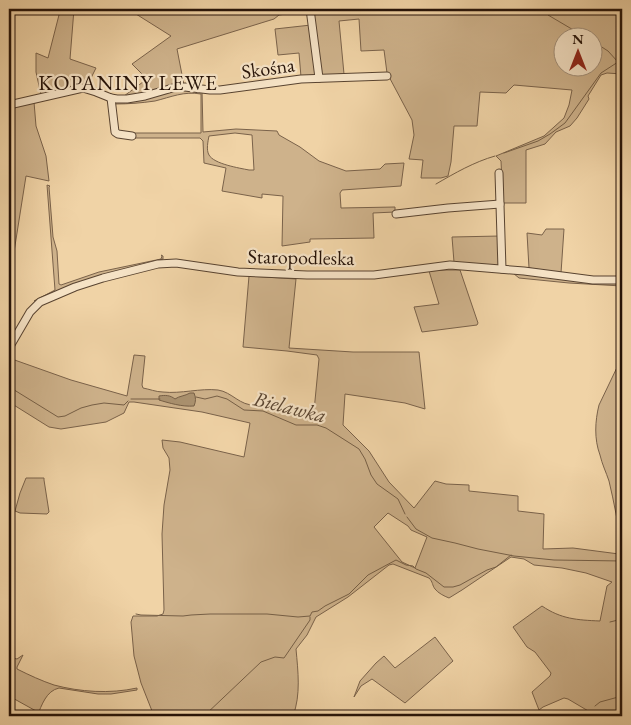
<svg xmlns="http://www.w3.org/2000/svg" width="631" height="725" viewBox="0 0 631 725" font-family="'EB Garamond',serif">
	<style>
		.green { fill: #ceb28b; stroke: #7a624a; fill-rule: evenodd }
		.water { fill: #ab9270; stroke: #765f46 }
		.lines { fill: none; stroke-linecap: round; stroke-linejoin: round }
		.stream { stroke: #765f46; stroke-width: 1 }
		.minor-casing { stroke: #584330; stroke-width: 9 }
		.minor { stroke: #f5e2c5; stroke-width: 7 }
		.labels { text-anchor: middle; stroke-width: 4.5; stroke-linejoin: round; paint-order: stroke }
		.street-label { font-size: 20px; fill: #261308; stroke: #f5e2c5 }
		.neighbourhood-label { font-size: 21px; letter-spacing: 1px; fill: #261308; stroke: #f5e2c5 }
		.water-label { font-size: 21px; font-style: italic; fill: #5b4632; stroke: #f5e2c5 }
	</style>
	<rect width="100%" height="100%" fill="#f0d3a6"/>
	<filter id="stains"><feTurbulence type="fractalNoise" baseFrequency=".004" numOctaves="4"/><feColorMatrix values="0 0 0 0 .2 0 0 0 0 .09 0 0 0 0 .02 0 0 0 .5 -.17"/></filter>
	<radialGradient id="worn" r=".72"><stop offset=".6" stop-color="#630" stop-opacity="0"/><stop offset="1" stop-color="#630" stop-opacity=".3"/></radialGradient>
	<!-- green -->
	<g class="green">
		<polygon points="53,9 86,9 86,11 74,9 70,59 96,68 89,82 70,88 41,95 36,72 36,53 48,58 60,11"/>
		<path d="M128,9H622V74L607,73L601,75L588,96L589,99L577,118L570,126L556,132L545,144L526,150V203H503L501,161L496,156L544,136L564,118L569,105L572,90L514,85L506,93L480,92L477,126H454L451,162L448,176L441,178H421L423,160L409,159L414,135L412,120L387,73L384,50L361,51L359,19L339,21L344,74L301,77L299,53L278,55L275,29L311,25L308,11L279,15L274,19L177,49L184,85L143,95L124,96L147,79L132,64L171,36ZM564,38H594V68H564Z"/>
		<path d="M176,89L202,91L203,132L236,129L277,131L279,135L300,147L319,161L346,171L380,169L385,164L404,163L401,186L342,190L340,193L341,208L395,207V212L373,213L374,238L310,239V242L282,246L283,196L262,194V198L222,191L226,168L204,163L203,141L200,138H134V133H201V94C184,91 171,97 155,101C141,103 129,104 115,104L114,101ZM235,133L252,135L254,170H249C239,168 214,164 209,155C206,150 208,141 209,136Z"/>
		<polygon points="34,102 36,126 46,156 49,181 26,176 11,271 9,271 9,107"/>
		<polygon points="47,185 50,186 49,187 53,237 57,251 59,284 61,285 99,272 161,259 162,256 161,255 163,256 163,259 87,280 34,301 55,290"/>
		<polygon points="546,229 564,229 561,273 529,268 527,233 542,235"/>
		<polygon points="500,236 500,267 454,262 452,237"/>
		<polygon points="445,270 460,270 478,323 477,325 422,332 414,307 439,304 429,271"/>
		<polygon points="513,273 622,282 622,286 569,283 519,278"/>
		<path d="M249,276L296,279L289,348L353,352H419L425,409L405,403L345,394L343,425L369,451L389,482L414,508L435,481L446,484L469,485V491L518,496V511L544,514L543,549L573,548L619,554L622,552V716H594L590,712L568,699L564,698L543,707L539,710L532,692L550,676L551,673L535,652L527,647L513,627L542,606C561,619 577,620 600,621L607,586L612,582L586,573L562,568L534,565L524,559L511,557L462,590L449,598C444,596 438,593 435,589C432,585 433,582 429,578L393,564L389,565L348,597L316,617L307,635L296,649C298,671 301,695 293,716H286L285,713L282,716H154L141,683L134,656L131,622L133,616H157L163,614L164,610L162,534L164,505L170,470L169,458L163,448L162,440L180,442L244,457L250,423L202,412L134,402H129L124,413L106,422L61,429L49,427L9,402V358L71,380L127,396L134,355L145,356L142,385L143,388C149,389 156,392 163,392C181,394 200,388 218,390C232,392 240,406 255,405L312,413L314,411L319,359L317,355L287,351L243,347ZM388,513L408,526L411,530L427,537L415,568L402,562L374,527Z"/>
		<path d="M622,357V546C618,524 614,502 609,481C606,472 602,464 600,455C594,439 595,421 599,405Z"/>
		<polygon points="26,478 44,478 44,480 49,512 47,514 20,513 15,511 20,493"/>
		<polygon points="435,637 453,661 405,703 372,679 361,686 354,697 360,681 376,663 384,656 395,668"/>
		<path d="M23,655L17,667V669C29,675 42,681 54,685C80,692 110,694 137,688V690L111,694H98L59,688C46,691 42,705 37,716H34L36,711L9,696V657L17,659Z"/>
	</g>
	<!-- water -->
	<path class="water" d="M190,393H194C196,398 196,401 194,406C182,407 169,403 159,400V396C165,395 170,395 175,399C179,396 185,396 190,393Z"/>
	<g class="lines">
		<!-- stream -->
		<g class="stream">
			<polyline points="544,9 548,15 587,38"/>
			<polyline points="594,42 608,51 618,62 622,63"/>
			<polyline points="504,153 538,141 550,134 565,123 601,73 618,62"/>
			<path d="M436,184C455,173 474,162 495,156"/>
			<polyline points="11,388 58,417 65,416 81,408 92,405 104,403 124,405 128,401"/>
			<polyline points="196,397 205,399 217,396 227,399 244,410 263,411 296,425 317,425 326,428 359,449 365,459 371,475 377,484 398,499 405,514"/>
			<polyline points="131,399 160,399"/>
			<polyline points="407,517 416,529 432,538 455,543 478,549 514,556 554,560 622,561"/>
			<polyline points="136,614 141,615 183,616 191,615 210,614 267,614 298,617 310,616 312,612 318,611 325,606 349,594 368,575 396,560 406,565 413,566 416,569 426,573 444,587 453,587 460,585 487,570 496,567 511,555"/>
			<polyline points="610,622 622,619"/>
			<polyline points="595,706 600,702 622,696"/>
			<polyline points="204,716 261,662 275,657 284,658 310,620 310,617"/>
		</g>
		<defs>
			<g id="minor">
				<polyline points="310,9 319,78"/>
				<polyline points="111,98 115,132 118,134 132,136"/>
				<polyline points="9,105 83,88 96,92 111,98 117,99 127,99 145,96 176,87 185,87 210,90 220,90 301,79 387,76"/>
				<polyline points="499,173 502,269"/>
				<polyline points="396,214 448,208 500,204"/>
				<polyline points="9,348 30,312 40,302 75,287 103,278 158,264 176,263 238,272 307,275 374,275 450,265 524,271 593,280 622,280"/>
			</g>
		</defs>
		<!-- minor casing -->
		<use href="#minor" class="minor-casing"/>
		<!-- minor -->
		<use href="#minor" class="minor"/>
	</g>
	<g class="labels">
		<!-- street labels -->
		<g class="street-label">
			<text transform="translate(268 68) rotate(-8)" y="7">Skośna</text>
			<text transform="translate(301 257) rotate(1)" y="7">Staropodleska</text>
		</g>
		<!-- neighbourhood labels -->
		<g class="neighbourhood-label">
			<text x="128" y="90">KOPANINY LEWE</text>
		</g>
		<!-- water labels -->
		<g class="water-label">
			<text transform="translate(290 407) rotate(14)" y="7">Bielawka</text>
		</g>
	</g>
	<!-- margin -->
	<rect width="631" height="725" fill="none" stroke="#f0d3a6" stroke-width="30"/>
	<rect x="10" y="10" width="611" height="705" fill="none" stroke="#261308" stroke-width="2.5"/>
	<rect x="15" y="15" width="601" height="695" fill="none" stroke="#261308"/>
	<!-- north arrow -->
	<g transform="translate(578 52)"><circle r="24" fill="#f5e2c5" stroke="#a28f79"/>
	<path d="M0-4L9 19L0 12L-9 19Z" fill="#8f2418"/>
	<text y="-8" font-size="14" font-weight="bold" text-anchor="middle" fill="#261308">N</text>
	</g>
	<rect width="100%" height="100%" filter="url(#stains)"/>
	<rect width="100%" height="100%" fill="url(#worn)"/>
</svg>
